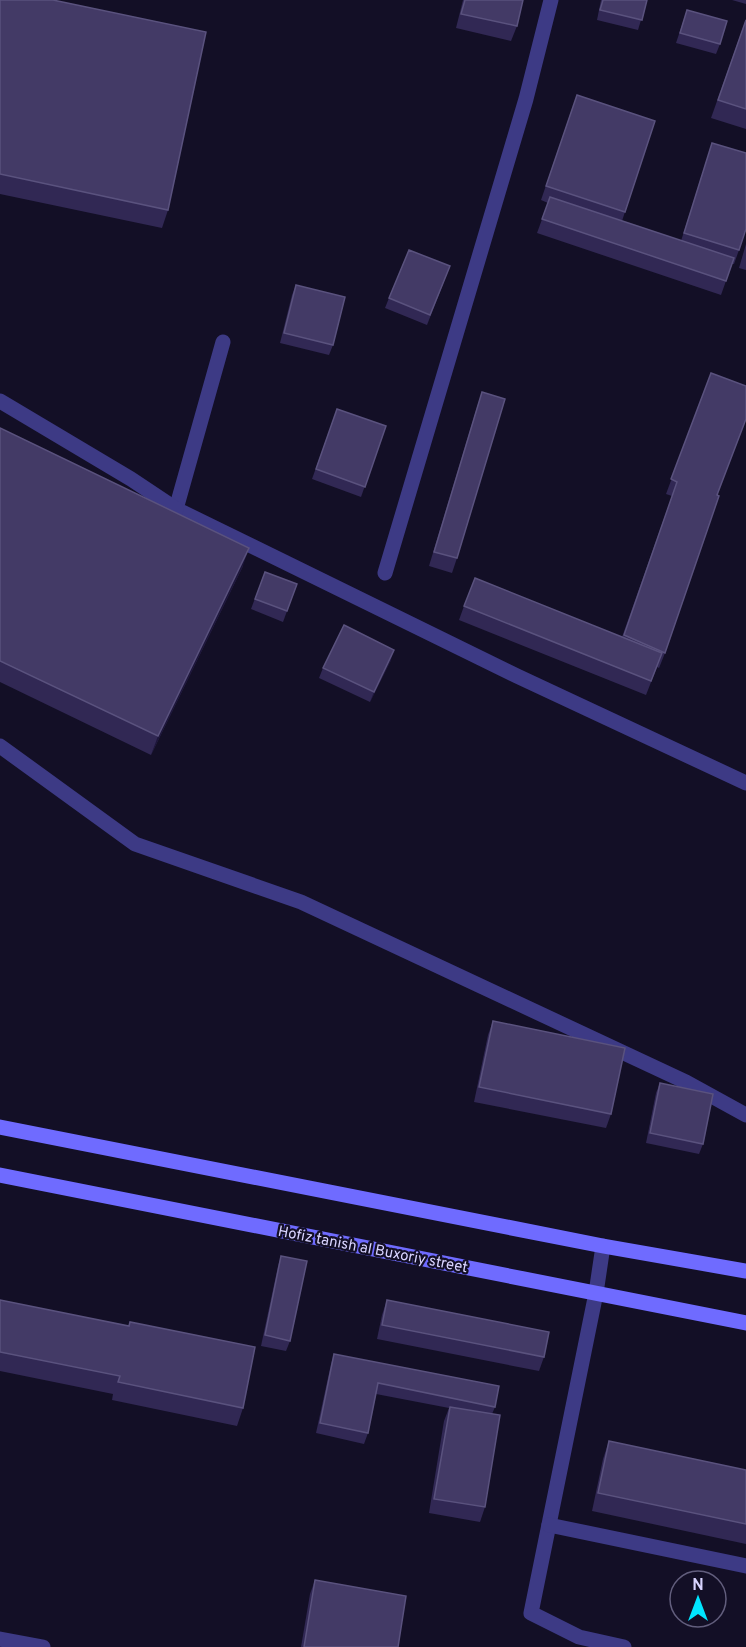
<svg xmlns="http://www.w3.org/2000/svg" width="746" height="1647" viewBox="0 0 746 1647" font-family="Overpass,sans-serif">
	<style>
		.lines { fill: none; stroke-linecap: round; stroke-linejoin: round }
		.service { stroke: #3d3a85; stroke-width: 15 }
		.minor { stroke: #3d3a85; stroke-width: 15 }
		.secondary { stroke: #6f6bff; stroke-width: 15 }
		.wall { fill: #312854 }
		.shaded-wall { fill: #1d163a }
		.building { fill: #433a66; stroke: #5a527e; stroke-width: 1.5 }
		.labels { text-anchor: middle; stroke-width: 4.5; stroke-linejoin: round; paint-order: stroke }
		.street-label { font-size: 15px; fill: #d9d4ff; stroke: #130f26 }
	</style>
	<rect width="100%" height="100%" fill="#130f26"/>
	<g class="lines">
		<!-- service -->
		<g class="service">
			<polyline points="385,573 526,99 551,0"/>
			<polyline points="0,746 135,844 301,902 686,1082 746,1115"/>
			<polyline points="603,1246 596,1293 531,1613 579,1637 624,1647"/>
			<polyline points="549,1525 746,1566"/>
			<polyline points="0,1639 43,1647"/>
		</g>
		<!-- minor -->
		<g class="minor">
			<polyline points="223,342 176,509 517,676 746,783"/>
			<polyline points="0,401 131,479 176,509"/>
		</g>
		<!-- secondary -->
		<g class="secondary">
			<polyline points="0,1127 603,1246 746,1271"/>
			<polyline points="0,1175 746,1323"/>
		</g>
	</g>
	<!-- wall -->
	<g class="wall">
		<polygon points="0,0 168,210 162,228 0,194"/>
		<polygon points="463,0 523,0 517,26 511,41 456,28"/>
		<polygon points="601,0 647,0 638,30 597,20"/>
		<polygon points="732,0 746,0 746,4"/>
		<polygon points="687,10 720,44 716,54 676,43"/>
		<polygon points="746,19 746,129 711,118"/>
		<polygon points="572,109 655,121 622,221 681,241 712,143 739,250 734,264 732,264 721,295 537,233 548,203 541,200"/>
		<polygon points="746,244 746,270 739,268"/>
		<polygon points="450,266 427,325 385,308 389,298"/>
		<polygon points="296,285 333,345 329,355 280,343 292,295"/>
		<polygon points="711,373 718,495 665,653 659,668 657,667 646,695 459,620 464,606 622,637 672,496 666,494"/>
		<polygon points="482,392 457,558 452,573 429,566 477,407"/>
		<polygon points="337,409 386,426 361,497 312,479"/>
		<polygon points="0,428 243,566 151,755 0,682"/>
		<polygon points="265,572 297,584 283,622 251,609"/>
		<polygon points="391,660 370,702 319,678 323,668"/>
		<polygon points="493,1021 611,1114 606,1128 474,1102 488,1035"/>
		<polygon points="660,1083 703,1144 699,1154 646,1143 656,1093"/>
		<polygon points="281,1256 290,1341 286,1351 261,1346 278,1266"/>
		<polygon points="0,1300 129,1326 130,1322 243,1408 237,1426 112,1400 113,1394 0,1371"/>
		<polygon points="387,1300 544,1357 539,1371 377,1339 382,1315"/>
		<polygon points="334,1354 495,1407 492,1414 485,1507 480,1522 429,1513 444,1421 449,1408 376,1394 368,1433 364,1444 316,1433 331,1364"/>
		<polygon points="609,1441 746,1470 746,1544 592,1511 603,1459"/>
		<polygon points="315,1580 398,1647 301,1647 310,1594"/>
	</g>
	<!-- shaded-wall -->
	<g class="shaded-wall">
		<polygon points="249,548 243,566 151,755 158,736"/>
		<polygon points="394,650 391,660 370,702 374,692"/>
	</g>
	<!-- building -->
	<g class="building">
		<polygon points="0,0 53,0 206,32 168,210 0,174"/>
		<polygon points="465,0 523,0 517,26 461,14"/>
		<polygon points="603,0 647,0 642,20 600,10"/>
		<polygon points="687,10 727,21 720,44 680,33"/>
		<polygon points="746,20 746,109 718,100"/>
		<polygon points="577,95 655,121 625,212 546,186"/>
		<polygon points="712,143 746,153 746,229 739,250 684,233"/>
		<polygon points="550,197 734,258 726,281 542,219"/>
		<polygon points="409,250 450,266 430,315 389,298"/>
		<polygon points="296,285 345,297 333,345 284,333"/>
		<polygon points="711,373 746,386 746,419 717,495 719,496 665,653 624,635 677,482 671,479"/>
		<polygon points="482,392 505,399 457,558 434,552"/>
		<polygon points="337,409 386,426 365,487 316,469"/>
		<polygon points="0,428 249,548 158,736 0,661"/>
		<polygon points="265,572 297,584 287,611 255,599"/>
		<polygon points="475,578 662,653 651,681 464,606"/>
		<polygon points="344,625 394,650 374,692 323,668"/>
		<polygon points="493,1021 625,1048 611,1114 479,1087"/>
		<polygon points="660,1083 713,1094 703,1144 650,1133"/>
		<polygon points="281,1256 307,1261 290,1341 265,1335"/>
		<polygon points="0,1300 129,1326 130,1322 255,1347 243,1408 118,1382 120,1376 0,1352"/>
		<polygon points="387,1300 549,1332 544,1357 382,1325"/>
		<polygon points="334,1354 499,1386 495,1407 378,1383 368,1433 320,1423"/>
		<polygon points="450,1407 500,1415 485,1507 434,1499"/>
		<polygon points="609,1441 746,1470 746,1524 598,1493"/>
		<polygon points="315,1580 406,1596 398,1647 304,1647"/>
	</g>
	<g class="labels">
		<!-- street labels -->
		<g class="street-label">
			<text transform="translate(373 1249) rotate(11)" y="5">Hofiz tanish al Buxoriy street</text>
		</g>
	</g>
	<!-- north arrow -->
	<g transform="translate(698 1599)"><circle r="28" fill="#130f26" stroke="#625e7d" stroke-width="1.5"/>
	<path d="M0-4.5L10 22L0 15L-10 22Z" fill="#00e5ff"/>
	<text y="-9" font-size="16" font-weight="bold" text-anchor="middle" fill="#d9d4ff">N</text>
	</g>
</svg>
